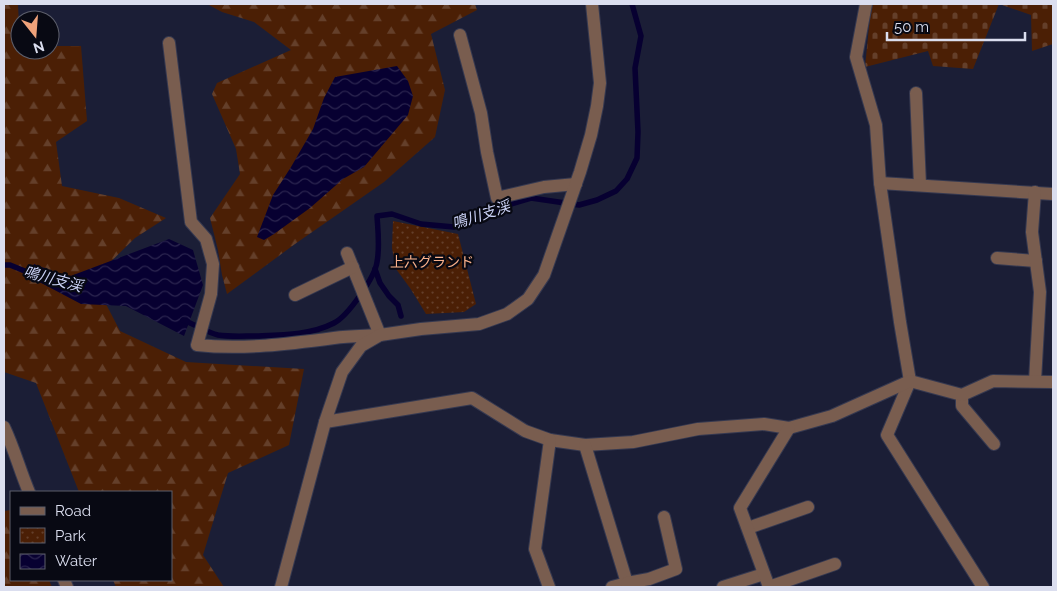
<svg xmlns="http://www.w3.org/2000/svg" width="1057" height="591" viewBox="0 0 1057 591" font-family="Raleway,'Noto Sans JP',sans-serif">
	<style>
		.forest { fill: url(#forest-firs) }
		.cemetery { fill: url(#cemetery-stones) }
		.park { fill: url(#park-dots) }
		.water { fill: url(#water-waves) }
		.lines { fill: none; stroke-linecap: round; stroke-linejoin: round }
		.stream { stroke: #070031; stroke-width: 5.5 }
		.minor-casing { stroke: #363950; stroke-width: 14 }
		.minor { stroke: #795d4f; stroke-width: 12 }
		.labels { text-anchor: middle; stroke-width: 4.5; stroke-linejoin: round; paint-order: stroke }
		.park-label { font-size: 14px; fill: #fab18b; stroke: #080913 }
		.water-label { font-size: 15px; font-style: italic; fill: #cbd2f6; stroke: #080913 }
	</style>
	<defs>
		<pattern id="forest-firs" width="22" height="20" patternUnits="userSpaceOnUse" patternTransform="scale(1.25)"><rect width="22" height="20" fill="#4b1f05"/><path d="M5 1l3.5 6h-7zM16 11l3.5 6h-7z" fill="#643f2a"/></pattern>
		<pattern id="cemetery-stones" width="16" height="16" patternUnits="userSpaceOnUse" patternTransform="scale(1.25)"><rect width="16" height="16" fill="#4b1f05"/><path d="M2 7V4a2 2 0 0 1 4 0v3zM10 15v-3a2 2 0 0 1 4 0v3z" fill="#643f2a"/></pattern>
		<pattern id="park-dots" width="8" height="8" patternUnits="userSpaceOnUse" patternTransform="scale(1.25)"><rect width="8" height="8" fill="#4b1f05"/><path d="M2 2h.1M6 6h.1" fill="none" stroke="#643f2a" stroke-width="1.8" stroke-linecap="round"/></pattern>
		<pattern id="water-waves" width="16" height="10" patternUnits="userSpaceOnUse" patternTransform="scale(1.25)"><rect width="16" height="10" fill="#070031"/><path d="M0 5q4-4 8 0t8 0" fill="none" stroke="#2b254f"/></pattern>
	</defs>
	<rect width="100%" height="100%" fill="#1b1e36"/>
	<!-- forest -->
	<g class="forest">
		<polygon points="4,4 18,4 20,50 50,50 50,46 81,46 87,121 56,142 62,186 119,198 166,218 135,238 93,279 120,331 186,362 304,369 289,445 228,473 203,555 224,587 116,587 113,580 171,580 171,492 79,492 36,383 4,372"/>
		<polygon points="207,4 475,4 477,10 431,34 445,90 435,137 384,182 295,244 227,294 222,275 218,250 210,218 240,174 236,149 212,94 217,83 291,50 254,22 222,12"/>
		<polygon points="11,510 11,580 49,580 52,587 4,587 4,511"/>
	</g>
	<!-- cemetery -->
	<polygon class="cemetery" points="873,4 1053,4 1053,44 1032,51 1031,15 999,4 973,69 933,66 928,51 865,67 871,7"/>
	<!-- park -->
	<polygon class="park" points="393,221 458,234 476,304 464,312 426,314 410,288 396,269 392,248"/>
	<!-- water -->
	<g class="water">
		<polygon points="397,66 408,81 413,96 408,115 364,167 343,179 310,208 274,234 264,240 257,237 273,195 291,167 313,129 324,98 335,77"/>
		<polygon points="169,239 193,250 203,285 184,336 126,306 81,304 28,276 34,264 68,277"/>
	</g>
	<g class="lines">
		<!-- stream -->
		<g class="stream">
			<polyline points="4,265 10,265 37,276"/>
			<polyline points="375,269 380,283 389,296 398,305 401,316"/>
			<path d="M183,320C194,324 208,333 218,335C230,337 244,336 256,336C282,335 311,335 334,323C348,316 375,277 377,262C380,247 378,231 377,216L392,214L421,224L454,227L486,217L501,207L531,198L579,205L597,200L616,191L627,179L637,158L638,132L635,68L641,36L632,4"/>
		</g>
		<defs>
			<g id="minor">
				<polyline points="866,4 856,57 876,125 880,183 900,322 910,381 887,435 983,587"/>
				<polyline points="460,35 481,113 487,152 497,198 544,187 576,184"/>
				<path d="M169,43L191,222L206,239L213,264L211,294L197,345C242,350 289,344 334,338C349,336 365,336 380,335L347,253"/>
				<polyline points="916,93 920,185"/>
				<polyline points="880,183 1053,194"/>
				<polyline points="997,258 1036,261"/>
				<polyline points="295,295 353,267"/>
				<polyline points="1035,381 1040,292 1032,232 1035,192"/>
				<polyline points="962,395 962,406 994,444"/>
				<polyline points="325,422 472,398 525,431 550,440 585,445 633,442 698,429 764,424 789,428 832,416 910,381 962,395 993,381 1053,382"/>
				<path d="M4,427C14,448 20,471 29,492"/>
				<polyline points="585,445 627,583 612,587"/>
				<polyline points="748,528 808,507"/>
				<polyline points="64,580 67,587"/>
				<polyline points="627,583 649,579 676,569 664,517"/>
				<polyline points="281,587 325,422 342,372 361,346 380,335 421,329 479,324 507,314 528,299 544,275 580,172 591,135 597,106 600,83 592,4"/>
				<polyline points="549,587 535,549 550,440"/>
				<polyline points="723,587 764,574"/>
				<polyline points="769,587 740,508 789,428"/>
				<polyline points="769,587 835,564"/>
			</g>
		</defs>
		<!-- minor casing -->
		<use href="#minor" class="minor-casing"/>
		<!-- minor -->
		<use href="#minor" class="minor"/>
	</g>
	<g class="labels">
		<!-- park labels -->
		<g class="park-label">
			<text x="432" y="267">上六グランド</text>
		</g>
		<!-- water labels -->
		<g class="water-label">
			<text transform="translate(481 215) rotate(-18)" y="5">鳴川支渓</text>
			<text transform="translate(53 279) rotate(15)" y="5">鳴川支渓</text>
		</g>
	</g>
	<!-- border -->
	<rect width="1057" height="591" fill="none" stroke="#dbdeef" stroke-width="10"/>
	<!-- legend -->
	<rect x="10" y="491" width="162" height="90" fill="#080913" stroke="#5c5e6b"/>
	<rect x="20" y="507" width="25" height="8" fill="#795d4f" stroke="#5c5e6b"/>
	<text x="55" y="516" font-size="15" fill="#dbdeef">Road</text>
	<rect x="20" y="528" width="25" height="15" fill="url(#park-dots)" stroke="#5c5e6b"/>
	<text x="55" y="541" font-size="15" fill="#dbdeef">Park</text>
	<rect x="20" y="554" width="25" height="15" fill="url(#water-waves)" stroke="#5c5e6b"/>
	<text x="55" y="566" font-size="15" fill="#dbdeef">Water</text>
	<!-- north arrow -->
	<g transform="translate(35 35) rotate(163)"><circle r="24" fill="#080913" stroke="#5c5e6b"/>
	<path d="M0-4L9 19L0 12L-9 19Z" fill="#f0a27a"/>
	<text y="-8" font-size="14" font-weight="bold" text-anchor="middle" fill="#dbdeef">N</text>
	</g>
	<!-- scale -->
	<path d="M887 32v8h138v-8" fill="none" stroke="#dbdeef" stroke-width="2.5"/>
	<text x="894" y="32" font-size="15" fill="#dbdeef" stroke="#080913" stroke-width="4" paint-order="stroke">50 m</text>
</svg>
